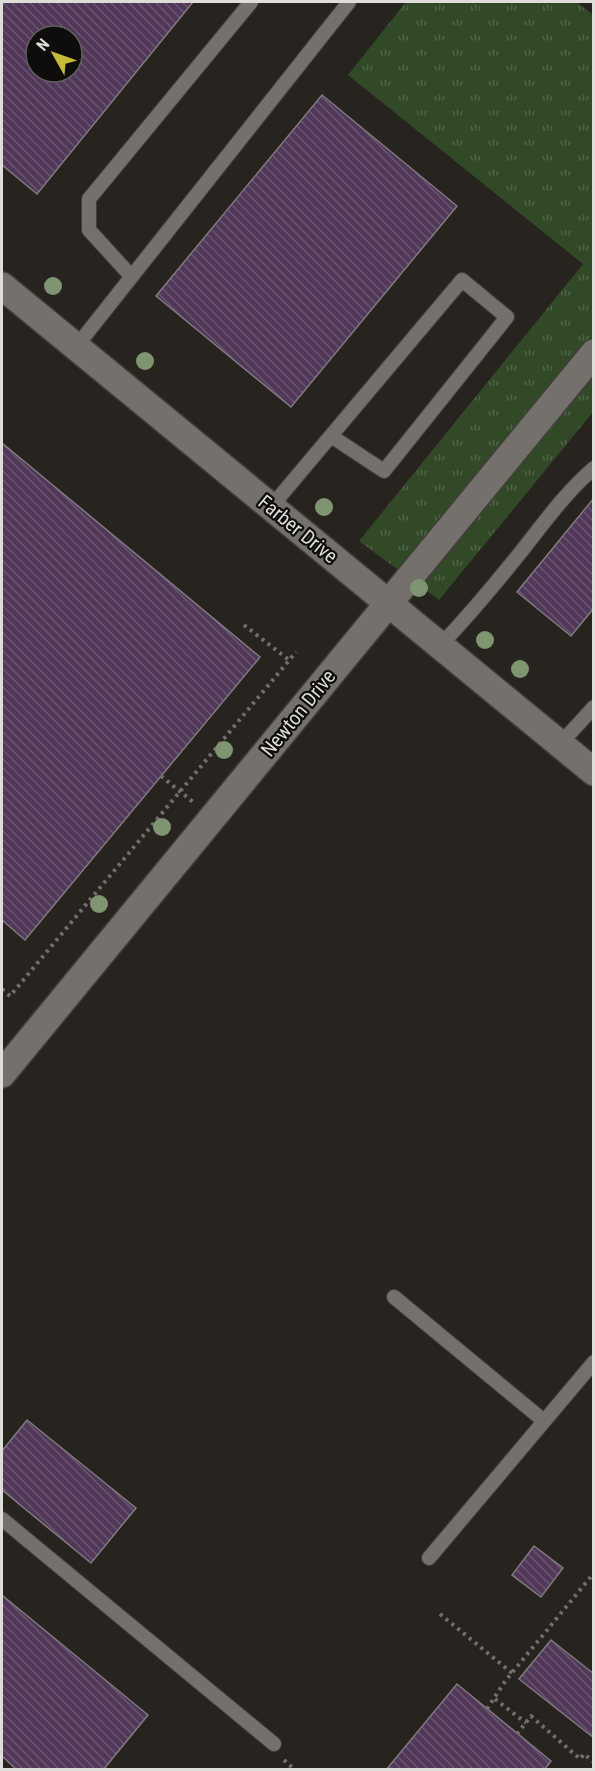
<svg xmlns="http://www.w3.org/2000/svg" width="595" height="1771" viewBox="0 0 595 1771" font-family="'Roboto Condensed',sans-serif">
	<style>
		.grass { fill: url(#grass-tufts) }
		.building { fill: url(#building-back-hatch); stroke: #7f7b80; stroke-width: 1.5; fill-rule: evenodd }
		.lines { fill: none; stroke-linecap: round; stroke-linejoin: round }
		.lane-casing { stroke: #423f3b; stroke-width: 16 }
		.street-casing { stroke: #423f3b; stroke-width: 30 }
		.path { stroke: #726f6c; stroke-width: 4; stroke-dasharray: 3 4.5; stroke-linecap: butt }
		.lane { stroke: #74706b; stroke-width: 14 }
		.street { stroke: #74706b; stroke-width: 27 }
		.tree { fill: #7f9470 }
		.labels { text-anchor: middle; stroke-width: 4.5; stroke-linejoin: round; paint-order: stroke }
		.street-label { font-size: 20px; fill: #dfddda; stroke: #0e0d0b }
	</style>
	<defs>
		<pattern id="grass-tufts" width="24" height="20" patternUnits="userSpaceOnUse" patternTransform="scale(1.5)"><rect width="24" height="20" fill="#324927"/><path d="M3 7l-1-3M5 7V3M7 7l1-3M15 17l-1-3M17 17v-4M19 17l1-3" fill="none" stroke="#4f6346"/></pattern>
		<pattern id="building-back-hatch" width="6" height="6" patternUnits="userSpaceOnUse" patternTransform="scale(1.5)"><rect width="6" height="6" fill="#513758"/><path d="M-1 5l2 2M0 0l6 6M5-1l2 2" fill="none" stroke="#6a546f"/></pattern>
	</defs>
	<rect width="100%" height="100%" fill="#27231f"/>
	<!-- grass -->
	<polygon class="grass" points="406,2 577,2 593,15 593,412 439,600 359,541 583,264 348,75"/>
	<!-- building -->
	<g class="building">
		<path d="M2,2H193L37,194L2,165ZM36,36H72V72H36Z"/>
		<polygon points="322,95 457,206 291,407 156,296"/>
		<polygon points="2,443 260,657 25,940 2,920"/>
		<polygon points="594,498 594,608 571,636 517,592"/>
		<polygon points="27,1420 136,1508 91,1563 2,1490 2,1451"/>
		<polygon points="534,1546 563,1568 541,1597 512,1575"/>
		<polygon points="3,1596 148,1715 103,1770 17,1770 2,1756 2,1598"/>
		<polygon points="551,1640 594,1674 594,1738 519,1679"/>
		<polygon points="457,1684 551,1761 544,1770 386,1770"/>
	</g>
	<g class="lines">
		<defs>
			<g id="lane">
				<polyline points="131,276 89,230 89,199 251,2"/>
				<polyline points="76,347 349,2"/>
				<polyline points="271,507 462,280 507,317 384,471 331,436"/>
				<path d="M440,646C470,614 497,582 524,548C546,520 567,491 594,468"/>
				<polyline points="560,744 594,707"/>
				<polyline points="394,1297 544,1421"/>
				<polyline points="2,1519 274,1744"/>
				<polyline points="429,1558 594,1362"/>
			</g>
			<g id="street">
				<polyline points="2,286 594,772"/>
				<polyline points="2,1074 594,353"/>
			</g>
		</defs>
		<!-- lane casing -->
		<use href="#lane" class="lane-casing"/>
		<!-- street casing -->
		<use href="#street" class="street-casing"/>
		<!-- path -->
		<g class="path">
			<polyline points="244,625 289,660"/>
			<polyline points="161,776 193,802"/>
			<polyline points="2,989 10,996 296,652"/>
			<polyline points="440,1614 512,1673"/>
			<polyline points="495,1699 526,1723"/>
			<polyline points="487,1709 506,1680 594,1573"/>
			<polyline points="517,1734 531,1716 580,1759 584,1754 594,1762"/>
			<polyline points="284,1760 295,1770"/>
		</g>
		<!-- lane -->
		<use href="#lane" class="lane"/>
		<!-- street -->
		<use href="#street" class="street"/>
	</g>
	<!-- trees -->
	<g class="tree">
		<circle cx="53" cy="286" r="9"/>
		<circle cx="145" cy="361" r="9"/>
		<circle cx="324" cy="507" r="9"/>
		<circle cx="419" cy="588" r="9"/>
		<circle cx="485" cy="640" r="9"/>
		<circle cx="520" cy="669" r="9"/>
		<circle cx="224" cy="750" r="9"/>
		<circle cx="162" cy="827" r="9"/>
		<circle cx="99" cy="904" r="9"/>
	</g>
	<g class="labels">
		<!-- street labels -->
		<g class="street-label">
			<text transform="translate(298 529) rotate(39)" y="7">Farber Drive</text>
			<text transform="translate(298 713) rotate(-51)" y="7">Newton Drive</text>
		</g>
	</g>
	<!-- border -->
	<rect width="595" height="1771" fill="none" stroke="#dfddda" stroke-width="6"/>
	<!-- north arrow -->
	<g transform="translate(54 54) rotate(310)"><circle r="28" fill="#0e0d0b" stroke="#62605e" stroke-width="1.5"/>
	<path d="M0-4.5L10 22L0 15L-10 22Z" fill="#c8bb3b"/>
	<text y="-9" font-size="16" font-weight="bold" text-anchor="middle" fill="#dfddda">N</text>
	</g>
</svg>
